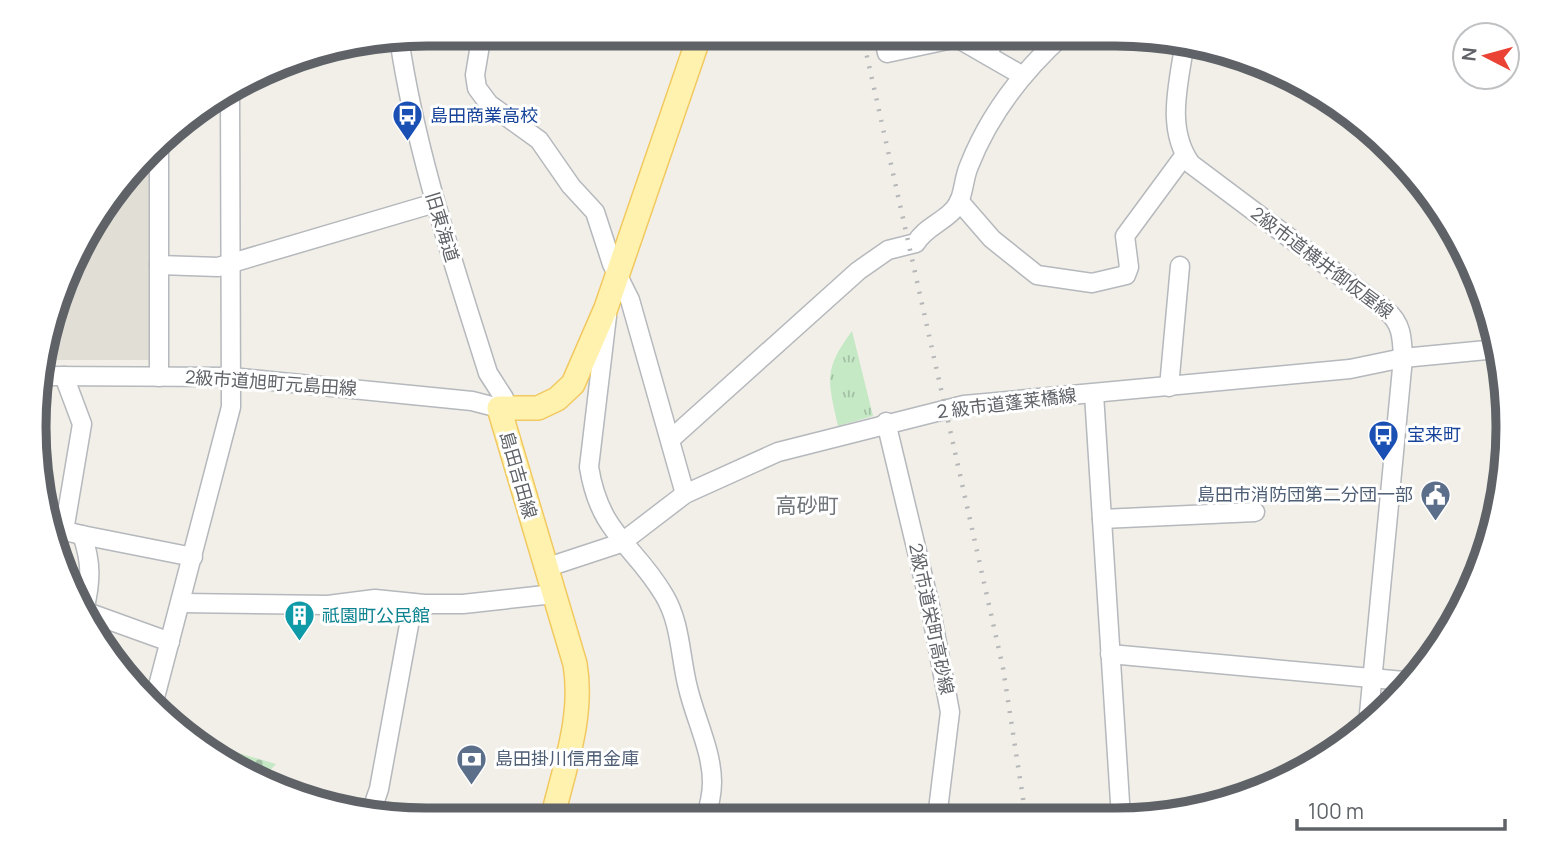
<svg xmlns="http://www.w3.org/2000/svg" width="1542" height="854" viewBox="0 0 1542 854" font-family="Manrope,'Noto Sans JP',sans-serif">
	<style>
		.education { fill: #e1ded6 }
		.cemetery { fill: url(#cemetery-stones) }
		.park { fill: url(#park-tufts) }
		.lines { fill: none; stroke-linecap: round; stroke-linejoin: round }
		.minor-casing { stroke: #b5b8bc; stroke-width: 21 }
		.major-casing { stroke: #f2c960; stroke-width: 26 }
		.minor { stroke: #fff; stroke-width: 18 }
		.major { stroke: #fff2af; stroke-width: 23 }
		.rail { stroke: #b6b7b8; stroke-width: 4.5; stroke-dasharray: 2 9; stroke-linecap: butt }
		.labels { text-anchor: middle; stroke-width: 6; stroke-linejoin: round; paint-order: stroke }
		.transit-label { font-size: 18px; fill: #164399; stroke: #fff; text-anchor: start }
		.street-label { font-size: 18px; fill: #5f6368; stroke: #fff }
		.service-label { font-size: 18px; fill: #4e5e75; stroke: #fff; text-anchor: end }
		.culture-label { font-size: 18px; fill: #0d838f; stroke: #fff; text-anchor: start }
		.quarter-label { font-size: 21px; fill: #70757a; stroke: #fff }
		.rim { fill: none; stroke: #5f6368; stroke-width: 9 }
	</style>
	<defs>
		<pattern id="cemetery-stones" width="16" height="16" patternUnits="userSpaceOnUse" patternTransform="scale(1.75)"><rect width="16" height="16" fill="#c5e8c5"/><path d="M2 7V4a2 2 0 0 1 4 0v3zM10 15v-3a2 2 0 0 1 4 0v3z" fill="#a3c0a4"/></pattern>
		<pattern id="park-tufts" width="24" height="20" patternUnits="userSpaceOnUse" patternTransform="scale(1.75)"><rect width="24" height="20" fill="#c5e8c5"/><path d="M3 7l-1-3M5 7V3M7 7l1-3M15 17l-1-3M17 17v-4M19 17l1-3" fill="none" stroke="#a3c0a4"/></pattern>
	</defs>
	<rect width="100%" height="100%" fill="#f1efe8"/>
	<!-- education -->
	<polygon class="education" points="152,152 155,360 43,360 47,325 99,209"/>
	<!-- cemetery -->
	<polygon class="cemetery" points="228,750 276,764 260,781 223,762"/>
	<!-- park -->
	<path class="park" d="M852,331L873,416L838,426C828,380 823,370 852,331Z"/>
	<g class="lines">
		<defs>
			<g id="minor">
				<polyline points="482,33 475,75 477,88 489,104 539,140 571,186 595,212 612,264 630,300 685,494"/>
				<polyline points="883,34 887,53 957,38 1023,76"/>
				<path d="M1185,41C1179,83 1165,128 1191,164L1387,311C1402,324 1402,338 1403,358L1368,724"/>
				<polyline points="987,55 998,34"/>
				<polyline points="959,201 992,239 1037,275 1092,283 1126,275 1129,267 1125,236 1184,156"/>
				<polyline points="159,265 218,267 435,203"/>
				<path d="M607,316L589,467C600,535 634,544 664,595C681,623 680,657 688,688C695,718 712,751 712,782C712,795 709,807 705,819"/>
				<path d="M42,376L231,377L472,401L499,408L504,398L488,373C453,262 416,153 399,38"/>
				<polyline points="159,377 159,145"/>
				<polyline points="1169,387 1180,266"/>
				<polyline points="1094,394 1121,818"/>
				<polyline points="886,422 930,606 950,712 937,818"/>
				<path d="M671,439L858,271L888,250L916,243C926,225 949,221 959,202C964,191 964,177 969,166C989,115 1024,70 1064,34"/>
				<polyline points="1102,519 1255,512"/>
				<path d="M52,528L82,535C92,563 91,582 84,611L170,642"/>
				<polyline points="64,531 82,424 64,376"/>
				<polyline points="82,535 193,557"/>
				<polyline points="545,568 621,543 685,494 778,452 964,405 1350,369 1403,358 1497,349"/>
				<polyline points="181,603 328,605 375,599 424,604 463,604 554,594"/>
				<polyline points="1110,654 1415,682"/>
				<polyline points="153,705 231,407 230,92"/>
				<polyline points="370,815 379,789 413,603"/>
			</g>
			<path id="major" d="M552,819C564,769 584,716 575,664L499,408H538L557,399L573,384L606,308L700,34"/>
		</defs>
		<!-- minor casing -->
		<use href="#minor" class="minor-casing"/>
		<!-- major casing -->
		<use href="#major" class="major-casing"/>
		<!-- minor -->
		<use href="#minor" class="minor"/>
		<!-- major -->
		<use href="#major" class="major"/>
		<!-- rail -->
		<polyline class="rail" points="862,34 1003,668 1026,818"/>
	</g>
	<!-- icons -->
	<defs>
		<symbol id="bus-pin" viewBox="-11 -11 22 30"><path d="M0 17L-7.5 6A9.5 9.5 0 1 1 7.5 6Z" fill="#1a4fb4" stroke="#fff"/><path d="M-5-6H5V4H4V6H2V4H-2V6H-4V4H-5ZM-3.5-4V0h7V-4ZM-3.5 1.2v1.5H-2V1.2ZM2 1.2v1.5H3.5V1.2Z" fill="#fff"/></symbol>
		<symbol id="civic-pin" viewBox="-11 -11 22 30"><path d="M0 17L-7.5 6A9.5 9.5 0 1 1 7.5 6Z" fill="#5c6f8a" stroke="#fff"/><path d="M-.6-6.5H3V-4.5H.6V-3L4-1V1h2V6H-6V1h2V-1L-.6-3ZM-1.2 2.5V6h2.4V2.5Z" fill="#fff"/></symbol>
		<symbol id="building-pin" viewBox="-11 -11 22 30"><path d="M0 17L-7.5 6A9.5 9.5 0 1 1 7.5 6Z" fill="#0f9aa8" stroke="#fff"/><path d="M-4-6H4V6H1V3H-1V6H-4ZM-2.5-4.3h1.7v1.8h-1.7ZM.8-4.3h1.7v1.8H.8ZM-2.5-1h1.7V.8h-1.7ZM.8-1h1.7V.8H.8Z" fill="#fff"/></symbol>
		<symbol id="bank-pin" viewBox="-11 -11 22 30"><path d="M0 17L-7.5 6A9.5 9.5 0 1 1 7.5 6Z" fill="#5c6f8a" stroke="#fff"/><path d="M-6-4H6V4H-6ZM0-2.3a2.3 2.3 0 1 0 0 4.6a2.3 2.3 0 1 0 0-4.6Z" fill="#fff"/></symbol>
	</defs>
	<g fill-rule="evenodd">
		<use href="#bus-pin" x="390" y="98" width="35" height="47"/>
		<use href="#bus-pin" x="1366" y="418" width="35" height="47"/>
		<use href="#civic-pin" x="1418" y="478" width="35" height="47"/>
		<use href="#building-pin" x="282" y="598" width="35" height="47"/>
		<use href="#bank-pin" x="454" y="742" width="35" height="47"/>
	</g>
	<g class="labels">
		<!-- transit labels -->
		<g class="transit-label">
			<text x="430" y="122">島田商業高校</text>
			<text x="1407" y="441">宝来町</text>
		</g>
		<!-- street labels -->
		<g class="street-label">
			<text transform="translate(442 227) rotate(73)" y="6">旧東海道</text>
			<text transform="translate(1322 263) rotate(37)" y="6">2級市道横井御仮屋線</text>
			<text transform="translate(271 383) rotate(4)" y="6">2級市道旭町元島田線</text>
			<text transform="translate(1005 404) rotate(-7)" y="6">２級市道蓬莱橋線</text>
			<text transform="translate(518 475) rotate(74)" y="6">島田吉田線</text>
			<text transform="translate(931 619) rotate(78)" y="6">2級市道栄町高砂線</text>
		</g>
		<!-- service labels -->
		<g class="service-label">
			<text x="1413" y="501">島田市消防団第二分団一部</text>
			<text x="495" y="765" text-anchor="start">島田掛川信用金庫</text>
		</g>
		<!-- culture labels -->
		<g class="culture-label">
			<text x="322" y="622">祇園町公民館</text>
		</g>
		<!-- quarter labels -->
		<g class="quarter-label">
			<text x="807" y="513">高砂町</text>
		</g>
	</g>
	<!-- crop -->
	<path d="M0 0H1542V854H0ZM427 46H1115A381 381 0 0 1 1496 427V427A381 381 0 0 1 1115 808H427A381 381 0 0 1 46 427V427A381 381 0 0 1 427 46Z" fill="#fff" fill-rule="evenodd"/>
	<path class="rim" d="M427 46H1115A381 381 0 0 1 1496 427V427A381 381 0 0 1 1115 808H427A381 381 0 0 1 46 427V427A381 381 0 0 1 427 46Z"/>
	<!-- north arrow -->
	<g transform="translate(1486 56) rotate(276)"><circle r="33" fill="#ffffff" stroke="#bfc1c3" stroke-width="2"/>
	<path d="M0-5L12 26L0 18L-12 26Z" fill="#ea4335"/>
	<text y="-10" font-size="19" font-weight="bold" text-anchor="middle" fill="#5f6368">N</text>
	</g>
	<!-- scale -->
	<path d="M1297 819v10h208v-10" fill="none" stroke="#5f6368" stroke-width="3.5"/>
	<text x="1308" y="819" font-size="21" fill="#5f6368" stroke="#ffffff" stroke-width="5" paint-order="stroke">100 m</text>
</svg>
